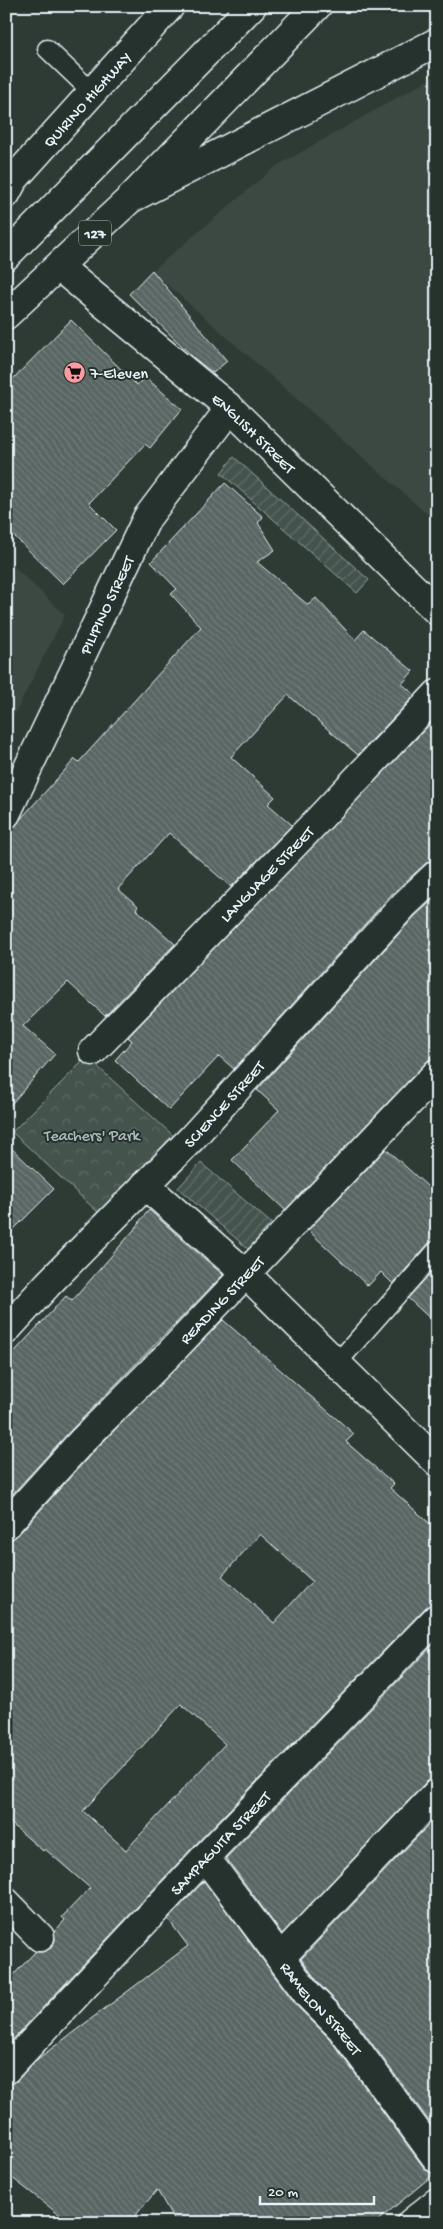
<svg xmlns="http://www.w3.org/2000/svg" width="443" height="2229" viewBox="0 0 443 2229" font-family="'Gochi Hand',sans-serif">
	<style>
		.built { fill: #3b4843 }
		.park { fill: url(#park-crowns); stroke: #96a2a3 }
		.garden { fill: url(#garden-furrows); stroke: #96a2a3 }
		.building { fill: url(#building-back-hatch); stroke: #e8f1f8; fill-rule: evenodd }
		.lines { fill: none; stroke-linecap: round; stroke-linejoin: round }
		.service-casing { stroke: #e8f1f8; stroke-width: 21 }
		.minor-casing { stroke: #e8f1f8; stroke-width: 31 }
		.primary-casing { stroke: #e8f1f8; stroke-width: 31 }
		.trunk-casing { stroke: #e8f1f8; stroke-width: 31 }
		.service { stroke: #26332d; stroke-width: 18 }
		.minor { stroke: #26332d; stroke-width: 28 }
		.primary { stroke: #26332d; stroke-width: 28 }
		.trunk { stroke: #26332d; stroke-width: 28 }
		.labels { text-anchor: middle; stroke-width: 4; stroke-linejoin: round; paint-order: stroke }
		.shield { fill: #26332d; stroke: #aeb8bb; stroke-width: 1 }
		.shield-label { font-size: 15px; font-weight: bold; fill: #e8f1f8 }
		.street-label { font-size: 16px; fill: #e8f1f8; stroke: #26332d }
		.poi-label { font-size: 16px; fill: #e8f1f8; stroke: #26332d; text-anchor: start }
		.park-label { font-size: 16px; fill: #afb9bc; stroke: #26332d }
	</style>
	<defs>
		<pattern id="park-crowns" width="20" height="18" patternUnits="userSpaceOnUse" patternTransform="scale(1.25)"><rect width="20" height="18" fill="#45524e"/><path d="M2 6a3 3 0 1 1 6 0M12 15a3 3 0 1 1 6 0" fill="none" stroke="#606b68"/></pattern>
		<pattern id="garden-furrows" width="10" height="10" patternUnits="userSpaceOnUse" patternTransform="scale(1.25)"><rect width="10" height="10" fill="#45524e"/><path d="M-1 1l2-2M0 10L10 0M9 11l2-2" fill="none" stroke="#606b68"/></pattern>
		<pattern id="building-back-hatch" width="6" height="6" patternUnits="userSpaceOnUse" patternTransform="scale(1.25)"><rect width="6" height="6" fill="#596563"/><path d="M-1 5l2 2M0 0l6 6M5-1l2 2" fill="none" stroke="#717c7a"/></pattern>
	</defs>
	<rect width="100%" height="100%" fill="#2e3b35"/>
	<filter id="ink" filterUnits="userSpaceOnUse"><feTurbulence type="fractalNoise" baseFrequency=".02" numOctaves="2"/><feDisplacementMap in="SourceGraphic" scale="10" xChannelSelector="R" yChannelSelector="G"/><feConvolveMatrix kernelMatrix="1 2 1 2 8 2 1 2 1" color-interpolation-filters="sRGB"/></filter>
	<g filter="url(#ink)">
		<!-- built -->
		<g class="built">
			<polygon points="437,75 437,523 152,271 275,167"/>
			<polygon points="6,559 65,615 6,731"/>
		</g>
		<!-- park -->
		<polygon class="park" points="87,1057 179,1141 103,1217 12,1132"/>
		<!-- garden -->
		<g class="garden">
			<polygon points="234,457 369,580 357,593 221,473"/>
			<polygon points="201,1163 271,1223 248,1249 178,1188"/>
		</g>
		<!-- building -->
		<g class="building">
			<polygon points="152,270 227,361 213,373 194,358 129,294"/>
			<polygon points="71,320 137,385 145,377 182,409 150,448 145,444 89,503 116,530 63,584 6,528 6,386"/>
			<polygon points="225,483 263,517 258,523 275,550 257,562 308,605 316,598 355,640 364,630 413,671 402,684 415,695 358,755 288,695 231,757 275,797 268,804 292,825 231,887 169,833 118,889 138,906 136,909 175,944 105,1016 68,982 23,1026 55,1054 6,1110 6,835 75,759 79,762 201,627 171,594 177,589 151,562"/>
			<polygon points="434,720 437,722 437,859 426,863 392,894 234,1069 219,1056 169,1110 115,1060 132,1041 128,1037"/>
			<polygon points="437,896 437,1051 285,1210 232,1160 279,1110 257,1090 415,916"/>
			<polygon points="6,1143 54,1189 6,1237"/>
			<polygon points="386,1149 437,1195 437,1240 429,1243 393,1284 381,1272 368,1286 308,1230"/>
			<polygon points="149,1210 223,1275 71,1430 6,1501 6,1361 66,1296 72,1301 140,1223 139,1222"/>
			<polygon points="437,1266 437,1325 408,1298"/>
			<path d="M223,1320L354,1434L346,1442L394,1484L390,1488L437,1530V1603L426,1607L194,1846L6,2047V1983L35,1952H43L51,1948L55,1941L54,1932L65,1920L62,1917L90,1888L45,1849L43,1851L6,1819V1540L18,1535L93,1452ZM260,1534L312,1581L274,1623L222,1576ZM181,1704L225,1744L126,1850L83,1811Z"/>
			<polygon points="437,1641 437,1778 426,1782 282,1934 226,1858"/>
			<polygon points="437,1816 437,2132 354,2019 321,1986 301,1959"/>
			<polygon points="204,1881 296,2005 329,2038 424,2168 434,2174 375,2223 176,2223 157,2190 129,2223 70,2223 6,2173 6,2085 17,2081 35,2061 188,1946 168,1919"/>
		</g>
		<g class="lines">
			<defs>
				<g id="service">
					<polyline points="47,49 92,92"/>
					<polyline points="337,1363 437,1250"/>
				</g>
				<g id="minor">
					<path id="s1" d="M59,267L230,408L437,611"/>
					<path id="s2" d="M6,814L147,518L230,408"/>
					<path id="s3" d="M93,1051L317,821L437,694"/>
					<polyline points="145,1185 245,1273 437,1462"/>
					<path id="s4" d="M6,1330L48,1284L192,1138L404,905L437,874"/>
					<path id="s5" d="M6,1525L82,1441L168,1355L437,1073"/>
					<path id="s6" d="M205,1857L309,1996L341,2028L437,2159"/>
					<polyline points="6,1902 40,1937"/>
					<polyline points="280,1958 437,1793"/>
					<path id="s7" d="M6,2070L205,1857L437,1618"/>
					<polyline points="411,2223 437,2202"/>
				</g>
				<g id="primary">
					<path id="s8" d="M6,194L14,179L170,6"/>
					<polyline points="6,315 130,199 437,42"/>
				</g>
				<g id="trunk">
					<polyline points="130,199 317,6"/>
					<polyline points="6,256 252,6"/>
				</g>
			</defs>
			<!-- service casing -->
			<use href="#service" class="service-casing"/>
			<!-- minor casing -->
			<use href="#minor" class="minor-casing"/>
			<!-- primary casing -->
			<use href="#primary" class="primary-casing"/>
			<!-- trunk casing -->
			<use href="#trunk" class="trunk-casing"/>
			<!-- service -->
			<use href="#service" class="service"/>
			<!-- minor -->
			<use href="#minor" class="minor"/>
			<!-- primary -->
			<use href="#primary" class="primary"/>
			<!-- trunk -->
			<use href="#trunk" class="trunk"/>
		</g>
	</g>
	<!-- icons -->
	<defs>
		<symbol id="supermarket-disc" viewBox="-11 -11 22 22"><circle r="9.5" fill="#ff9aa2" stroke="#26332d"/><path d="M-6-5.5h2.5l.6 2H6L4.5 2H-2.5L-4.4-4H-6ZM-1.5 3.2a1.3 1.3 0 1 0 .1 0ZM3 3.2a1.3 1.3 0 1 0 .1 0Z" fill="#111"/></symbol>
	</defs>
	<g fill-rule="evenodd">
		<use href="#supermarket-disc" x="62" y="360" width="25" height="25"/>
	</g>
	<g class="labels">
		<!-- shield labels -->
		<rect class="shield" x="79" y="220.5" width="32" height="25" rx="4"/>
		<g class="shield-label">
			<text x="95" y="238">127</text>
		</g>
		<!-- street labels -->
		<g class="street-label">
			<text dy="6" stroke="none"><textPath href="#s8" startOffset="125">QUIRINO HIGHWAY</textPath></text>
			<text dy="6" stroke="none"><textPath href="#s1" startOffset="256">ENGLISH STREET</textPath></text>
			<text dy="6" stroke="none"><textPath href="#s2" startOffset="232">PILIPINO STREET</textPath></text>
			<text dy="6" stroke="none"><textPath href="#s3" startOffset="248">LANGUAGE STREET</textPath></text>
			<text dy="6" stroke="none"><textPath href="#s4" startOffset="314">SCIENCE STREET</textPath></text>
			<text dy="6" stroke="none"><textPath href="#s5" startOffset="312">READING STREET</textPath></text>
			<text dy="6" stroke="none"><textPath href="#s7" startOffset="312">SAMPAGUITA STREET</textPath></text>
			<text dy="6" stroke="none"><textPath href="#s6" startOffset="191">RAMELON STREET</textPath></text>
		</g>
		<!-- poi labels -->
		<g class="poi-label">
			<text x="90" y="378">7-Eleven</text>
		</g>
		<!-- park labels -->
		<g class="park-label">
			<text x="92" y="1140">Teachers' Park</text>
		</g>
	</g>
	<!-- margin -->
	<rect width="443" height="2229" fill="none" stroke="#26332d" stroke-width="25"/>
	<rect x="12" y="12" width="418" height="2204" fill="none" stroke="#e8f1f8" stroke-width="2" filter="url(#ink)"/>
	<!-- scale -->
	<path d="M260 2196v8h114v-8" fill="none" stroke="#e8f1f8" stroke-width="2.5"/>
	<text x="268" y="2196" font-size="15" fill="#e8f1f8" stroke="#26332d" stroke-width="4" paint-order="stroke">20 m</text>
</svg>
